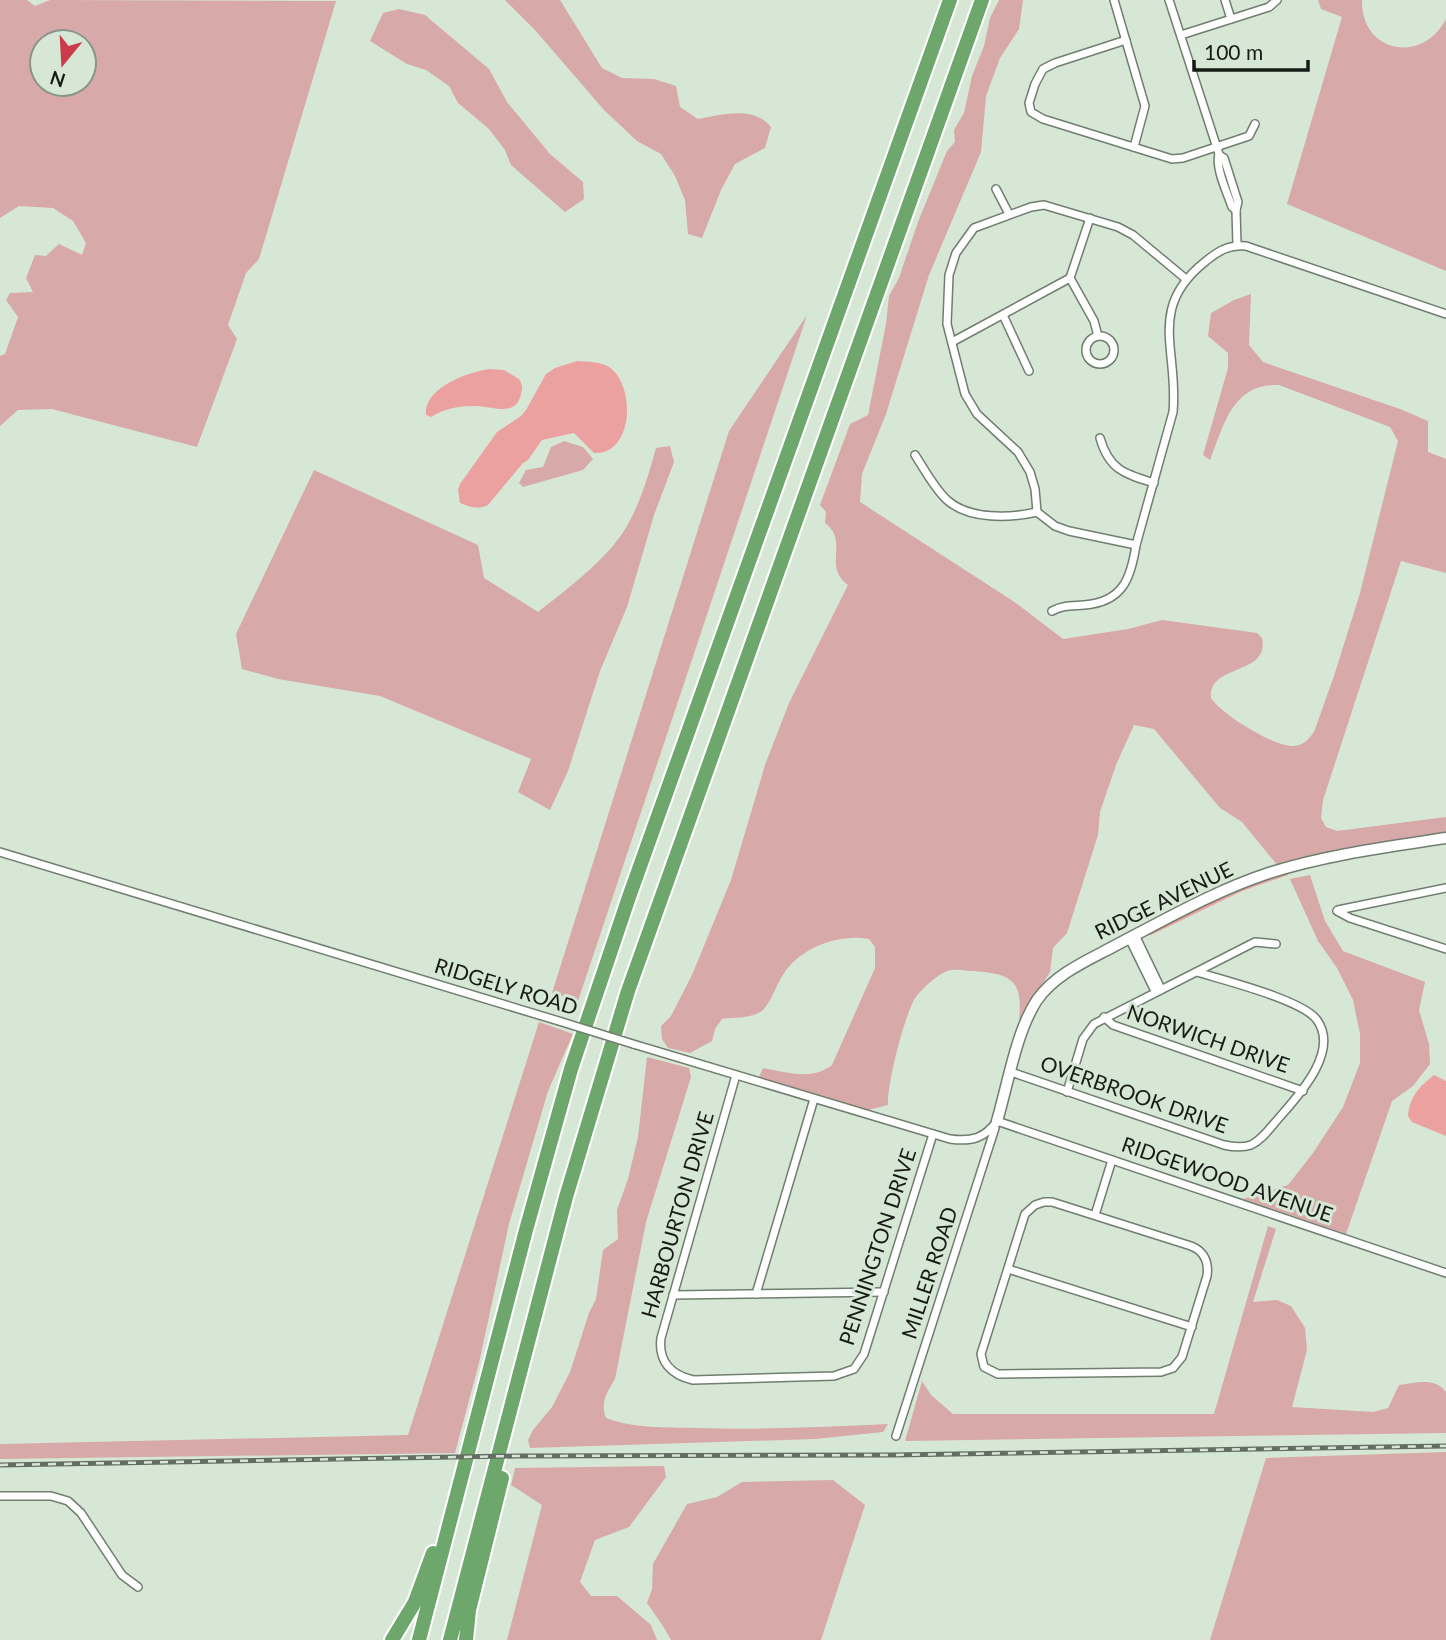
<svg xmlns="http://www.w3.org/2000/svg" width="1446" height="1640" viewBox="0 0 1446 1640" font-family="Lato,sans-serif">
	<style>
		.green { fill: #d7a9a8; fill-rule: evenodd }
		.water { fill: #eca1a1 }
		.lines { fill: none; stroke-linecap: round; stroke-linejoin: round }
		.stream { stroke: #eca1a1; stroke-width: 2.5 }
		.minor-casing { stroke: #707e6f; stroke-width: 10 }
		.tertiary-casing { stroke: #707e6f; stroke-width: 13 }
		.motorway-casing { stroke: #fff; stroke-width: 18 }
		.minor { stroke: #fff; stroke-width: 7 }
		.tertiary { stroke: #fff; stroke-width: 10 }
		.motorway { stroke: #6da76c; stroke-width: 14 }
		.rail-casing { stroke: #646d63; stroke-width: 5 }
		.rail { stroke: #d7e7d6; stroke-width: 2.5; stroke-dasharray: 8; stroke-linecap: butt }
		.minor-bridge-casing { stroke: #707e6f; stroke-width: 10; stroke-linecap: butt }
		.minor-bridge { stroke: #fff; stroke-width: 7 }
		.labels { text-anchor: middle; stroke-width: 6; stroke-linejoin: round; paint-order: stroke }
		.street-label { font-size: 21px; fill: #161b15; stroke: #d7e7d6 }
	</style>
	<rect width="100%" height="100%" fill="#d7e7d6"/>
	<!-- green -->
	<g class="green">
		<path d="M0,0H27L35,6L50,0L336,1L259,259L246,273L228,325L237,339L197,447L52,409L18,410L0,426V356L5,354L18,317L6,300L10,293L33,292L26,278L35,255L46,256L59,244L82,255L86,243L73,221L53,208L19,206L0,218ZM42,42H84V84H42Z"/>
		<path d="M505,0H560L602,68L622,78L654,79L676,86L680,107L698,119C721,115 753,105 771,127L765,148L735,164L721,190L702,238L688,234L685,200L675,176L661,154L637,141L604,110L535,30Z"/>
		<path d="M999,0H1023L1019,29L1000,58L986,96L981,152L929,275L886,414L862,474L860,502L1016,603L1063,639L1128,629L1162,620L1257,633L1262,638C1270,676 1208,663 1211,698C1221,714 1273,746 1292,746C1303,746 1308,740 1314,732L1334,676L1360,593L1398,441L1390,427L1279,385C1233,383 1224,424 1210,460L1203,455L1228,368V353L1208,336L1211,313L1234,300L1251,294L1249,345L1263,362L1400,409L1428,421V452L1446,459V573L1401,561L1323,800L1321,818L1326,827L1337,831L1446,817V833L1346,848L1278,866L1242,822L1220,808L1154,729L1134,725L1116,765L1100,812L1098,835L1067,933L1053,948L1050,972L1019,1021C1023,981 1013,974 974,971C966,971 955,968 947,971C937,975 920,990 914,1000C904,1018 887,1084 888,1105L868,1110L762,1080L759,1077L763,1068C786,1072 812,1081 832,1065L875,968V947L869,939C839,933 799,948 783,975C776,985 772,1000 764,1009C754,1019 734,1017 722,1019L715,1029L712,1041L690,1053L668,1048L662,1039L661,1026L671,1016L692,975L731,880L765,765L789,703L848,585C822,566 850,542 825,523L826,512L820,505L850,424L868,415L886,324L889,296L899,278L918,222L947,151L955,142L954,130L964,113L972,76L984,46L990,18Z"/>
		<path d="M1318,0H1362C1361,53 1422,65 1446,19V271L1287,204L1342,17L1321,9Z"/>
		<polygon points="399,9 425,15 489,69 507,102 550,154 583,182 584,199 565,212 511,165 505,150 489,129 458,103 449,86 426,70 407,64 370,41 383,13"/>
		<polygon points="807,315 578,1001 552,993 729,431"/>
		<polygon points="564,441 583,447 593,459 583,470 523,487 519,483 526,470 543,467 551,447"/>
		<path d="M670,446L674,462L654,515L627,607L600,671L568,771L550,810L518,792L531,759L380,696L278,679L242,669L236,634L314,470L478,545L484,578L538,612C566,590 601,564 622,534C639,508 648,477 656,448Z"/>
		<polygon points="1310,875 1325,921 1343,951 1425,982 1419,1010 1429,1044 1430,1064 1413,1086 1392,1101 1346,1234 1243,1199 1288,1185 1313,1153 1343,1107 1360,1063 1360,1034 1353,1000 1337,968 1318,941 1290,879"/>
		<polygon points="539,1022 573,1034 548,1091 509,1224 479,1363 455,1453 0,1459 0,1444 408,1435"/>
		<path d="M647,1057L689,1068L691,1077L646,1222L615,1379C607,1392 600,1403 606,1418C635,1429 666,1427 696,1428C760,1430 824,1427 888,1424L883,1432L815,1439L530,1448L528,1440L533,1430L552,1407L570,1372L589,1313L596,1299L603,1250L618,1239L617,1210L628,1179L638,1137Z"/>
		<path d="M1268,1226L1276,1229L1253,1302L1277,1300L1291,1306L1305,1328L1307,1350L1292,1407L1373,1412L1388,1408L1399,1385C1417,1383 1434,1377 1446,1392V1433L905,1441L922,1381L931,1395L953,1414H1214Z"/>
		<polygon points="1446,1452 1446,1640 1210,1640 1266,1458"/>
		<polygon points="664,1466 666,1477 629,1527 595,1540 580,1582 591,1596 617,1596 651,1625 657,1640 507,1640 542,1505 511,1485 515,1468"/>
		<polygon points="833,1480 865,1505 821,1640 671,1640 663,1626 647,1603 652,1589 653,1564 687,1504 717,1497 742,1482"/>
	</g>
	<!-- water -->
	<g class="water">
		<path d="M577,361C587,362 600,361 609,367C636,385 634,455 594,453L574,433L542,440L528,460L523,463L488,505C478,510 470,507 460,503L458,490L460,484L497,432L521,416L526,410L546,374L555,368Z"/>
		<path d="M489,369L504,370L519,379C522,384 523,388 521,394C516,419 490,405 474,406C459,406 443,409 431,417L426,415C423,388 468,372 489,369Z"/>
		<path d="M1434,1075L1446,1081V1136L1412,1122L1408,1116C1409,1097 1420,1086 1434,1075Z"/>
	</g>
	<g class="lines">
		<!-- stream -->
		<polyline class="stream" points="1150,934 1241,890 1287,874"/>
		<defs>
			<g id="minor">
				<polyline points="1114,0 1145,106 1134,147"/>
				<path d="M1169,0L1219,154C1215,168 1227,192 1232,207L1236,210"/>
				<polyline points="1225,0 1231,19"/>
				<polyline points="1181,35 1269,7 1277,0"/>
				<polyline points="1126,40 1055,63 1043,69 1035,84 1029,103 1031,112 1043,119 1172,159 1183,158 1249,136 1255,124"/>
				<polyline points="1219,155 1224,158 1238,202 1236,210 1237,245"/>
				<polyline points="996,189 1009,214"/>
				<polyline points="1070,278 1094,321 1098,336"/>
				<polyline points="1003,315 1029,371"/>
				<circle cx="1100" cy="350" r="14"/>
				<polyline points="952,342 1070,278 1090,218"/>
				<path d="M1100,438C1109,470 1125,474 1154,483"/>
				<path d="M915,455C925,470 934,488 947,500C969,520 1010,518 1037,512L1055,526L1069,531L1136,545"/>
				<polyline points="1037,512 1035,489 1030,472 1018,452 977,414 965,394 947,324 949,275 956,253 974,228 1031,207 1044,205 1118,227 1133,235 1186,279"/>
				<path d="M1052,611C1063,605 1072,606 1084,605C1123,602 1131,578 1136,545L1173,412C1179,350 1146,308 1206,261C1218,251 1230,244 1246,246L1446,314"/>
				<polyline points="0,852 562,1022"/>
				<polyline points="1338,910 1446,888"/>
				<polyline points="1337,911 1350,918 1446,949"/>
				<polyline points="1135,935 1161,989"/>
				<polyline points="1129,938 1155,991"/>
				<polyline points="1104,1017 1113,1025 1303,1091"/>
				<path d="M633,1044L950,1139C972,1142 985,1138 997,1121"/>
				<path d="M1011,1072L1224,1145C1233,1147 1242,1148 1251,1145C1262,1140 1270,1128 1278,1119C1298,1096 1340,1052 1317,1020C1303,1000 1223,980 1197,972"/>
				<path d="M736,1075L661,1338C658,1361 671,1375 693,1380L834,1376L854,1369L864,1354L933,1134"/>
				<polyline points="1067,1092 1083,1039 1094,1024 1255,942 1276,944"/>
				<polyline points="997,1121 1446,1273"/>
				<path d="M1044,1202H1052L1191,1246C1204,1251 1209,1262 1207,1276L1182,1357L1173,1368L1161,1372L998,1374L984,1367L981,1354L1025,1214L1035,1205Z"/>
				<polyline points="1095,1215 1112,1160"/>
				<polyline points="1008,1269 1192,1327"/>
				<polyline points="756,1294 814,1099"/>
				<polyline points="673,1295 884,1292"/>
				<polyline points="896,1436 995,1128"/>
				<polyline points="0,1496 51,1496 68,1501 81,1513 122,1575 138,1587"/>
			</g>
			<path id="tertiary" d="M997,1121C1008,1084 1016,1032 1037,1000C1057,972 1091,959 1120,943C1168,918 1217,890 1269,873C1325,855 1387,847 1446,838"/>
			<g id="motorway">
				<polyline points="392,1640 415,1602 433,1553"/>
				<polyline points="419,1640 526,1230 571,1069 629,897 950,0"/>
				<polyline points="450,1640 566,1197 628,991 982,0"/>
				<polyline points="466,1640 469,1610 502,1478"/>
			</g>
		</defs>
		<!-- minor casing -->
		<use href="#minor" class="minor-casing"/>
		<!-- tertiary casing -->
		<use href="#tertiary" class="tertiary-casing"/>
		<!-- motorway casing -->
		<use href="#motorway" class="motorway-casing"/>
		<!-- minor -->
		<use href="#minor" class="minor"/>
		<!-- tertiary -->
		<use href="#tertiary" class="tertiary"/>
		<!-- motorway -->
		<use href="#motorway" class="motorway"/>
		<defs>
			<polyline id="rail" points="0,1465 516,1456 893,1455 1446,1446"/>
		</defs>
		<!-- rail casing -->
		<use href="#rail" class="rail-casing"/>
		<!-- rail -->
		<use href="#rail" class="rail"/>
		<defs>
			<polyline id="minor-bridge" points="562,1022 633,1044"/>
		</defs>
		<!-- minor-bridge casing -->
		<use href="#minor-bridge" class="minor-bridge-casing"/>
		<!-- minor-bridge -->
		<use href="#minor-bridge" class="minor-bridge"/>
	</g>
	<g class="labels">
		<!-- street labels -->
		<g class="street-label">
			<text transform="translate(1164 901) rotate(-26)" y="7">RIDGE AVENUE</text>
			<text transform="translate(506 987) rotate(17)" y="7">RIDGELY ROAD</text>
			<text transform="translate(1208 1039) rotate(19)" y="7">NORWICH DRIVE</text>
			<text transform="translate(1134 1095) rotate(19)" y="7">OVERBROOK DRIVE</text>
			<text transform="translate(1227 1180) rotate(19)" y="7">RIDGEWOOD AVENUE</text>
			<text transform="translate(678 1215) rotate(-74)" y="7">HARBOURTON DRIVE</text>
			<text transform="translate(878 1247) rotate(-72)" y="7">PENNINGTON DRIVE</text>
			<text transform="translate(930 1273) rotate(-72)" y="7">MILLER ROAD</text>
		</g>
	</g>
	<!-- north arrow -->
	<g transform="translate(63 63) rotate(198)"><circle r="33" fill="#d7e7d6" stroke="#8a9589" stroke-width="2"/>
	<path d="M0-5L12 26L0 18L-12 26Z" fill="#cb3b49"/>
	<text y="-10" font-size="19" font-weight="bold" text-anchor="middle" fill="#161b15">N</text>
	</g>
	<!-- scale -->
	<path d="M1194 60v10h114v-10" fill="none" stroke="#161b15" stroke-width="3.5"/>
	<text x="1204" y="60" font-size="21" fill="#161b15" stroke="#d7e7d6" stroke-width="5" paint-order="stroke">100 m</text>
</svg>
